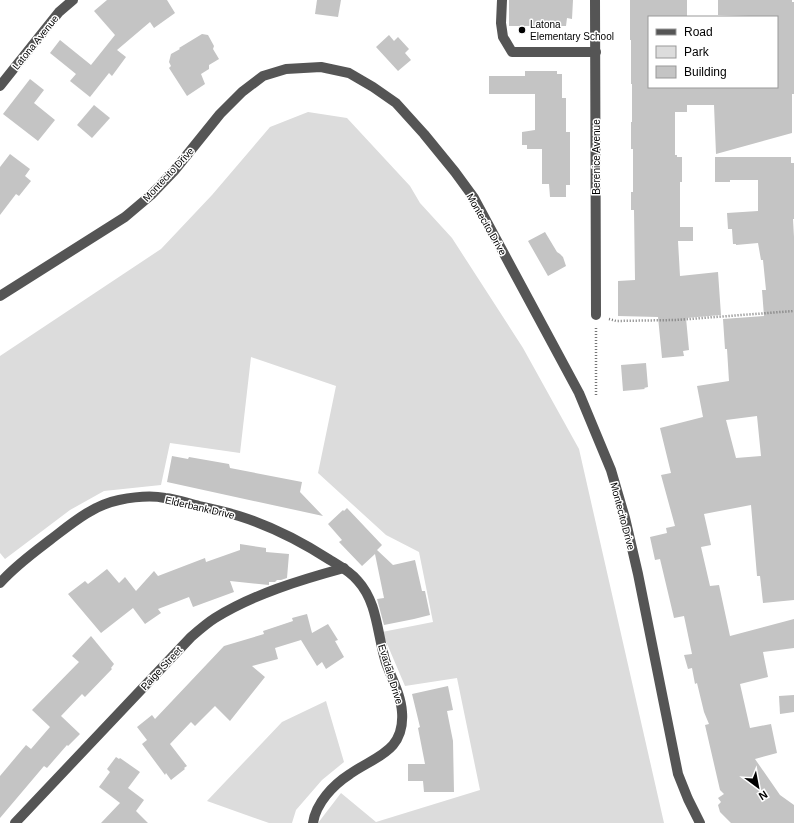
<svg xmlns="http://www.w3.org/2000/svg" width="794" height="823" viewBox="0 0 794 823" font-family="Helvetica,sans-serif">
	<style>
		.green { fill: #dcdcdc }
		.building { fill: #c4c4c4; fill-rule: evenodd }
		.lines { fill: none; stroke-linecap: round; stroke-linejoin: round }
		.path { stroke: #777; stroke-width: 2.5; stroke-dasharray: 1 2; stroke-linecap: butt }
		.minor { stroke: #555; stroke-width: 10 }
		.poi-dot { fill: #000; stroke: #fff; stroke-width: 1.5 }
		.labels { text-anchor: middle; stroke-width: 3; stroke-linejoin: round; paint-order: stroke }
		.poi-label { font-size: 10px; fill: #000; stroke: #fff; text-anchor: start }
		.street-label { font-size: 10px; fill: #000; stroke: #fff }
	</style>
	<rect width="100%" height="100%" fill="#fff"/>
	<!-- green -->
	<g class="green">
		<polygon points="308,112 347,118 410,186 420,203 452,238 523,348 579,449 664,823 318,823 341,793 376,822 480,790 457,678 405,686 382,632 433,622 419,552 386,535 318,473 336,386 251,357 240,453 170,443 161,485 104,491 70,510 5,559 0,553 0,356 161,249 212,195 270,127"/>
		<polygon points="326,701 344,762 322,780 296,810 292,823 269,823 207,801 282,722"/>
	</g>
	<!-- building -->
	<g class="building">
		<polygon points="107,0 167,0 175,13 154,28 150,22 117,50 126,57 112,76 109,73 90,97 70,81 76,74 50,53 60,40 91,65 115,35 94,11"/>
		<polygon points="317,0 341,0 338,17 315,14"/>
		<polygon points="509,0 573,0 572,19 567,18 566,26 509,26"/>
		<polygon points="630,0 687,0 687,17 649,17 649,87 777,87 777,17 718,15 718,0 792,0 792,2 794,2 794,94 792,94 792,133 716,154 714,105 687,105 687,112 675,112 675,155 677,155 677,157 682,157 682,182 680,182 680,227 693,227 693,241 678,241 680,276 718,272 721,315 686,318 689,350 683,351 684,356 662,358 658,317 618,316 618,281 635,280 634,210 631,210 631,192 633,192 633,149 631,149 631,122 632,122 632,84 631,84 631,40 630,40"/>
		<polygon points="202,34 208,35 214,46 213,49 219,59 209,65 209,69 201,74 205,84 187,96 169,68 171,66 169,62 171,54 180,49 179,48"/>
		<polygon points="389,35 394,41 398,37 409,49 405,53 411,60 398,71 376,47"/>
		<polygon points="525,71 557,71 557,74 562,74 562,98 566,98 566,132 570,132 570,185 566,185 566,197 550,197 549,184 542,184 542,149 527,149 527,145 522,145 522,132 535,130 535,94 489,94 489,76 525,76"/>
		<polygon points="30,79 44,90 34,103 55,120 38,141 3,114"/>
		<polygon points="94,105 110,118 92,138 77,125"/>
		<polygon points="10,154 30,169 25,176 31,181 19,196 16,194 0,215 0,167"/>
		<path d="M715,157H791V163H794V219H793L794,237V600L763,603L760,576H757L751,505L704,514L711,545L701,547L710,586L719,585L730,636L794,619V648L763,652L768,677L740,684L750,728L771,724L777,753L755,759L780,795L794,805V823H731L720,812L718,805L721,802L718,798L724,794L720,790L705,725L709,724L704,712L697,683L695,684L692,668L688,669L684,655L692,654L684,616L674,618L660,559L655,560L650,537L667,533L666,528L675,526L661,475L671,473L660,428L703,417L697,386L729,381L727,349H725L723,319L764,316L762,290H766L763,260H761L758,243L736,245V244H733L732,229H728L727,213L758,211V180H730V182H715ZM757,416L761,456L736,458L726,420Z"/>
		<polygon points="545,232 557,252 560,254 563,257 566,266 548,276 528,241"/>
		<polygon points="646,363 648,387 644,388 645,389 623,391 621,365"/>
		<polygon points="172,456 188,459 189,457 229,464 230,468 302,482 300,492 323,516 167,482"/>
		<polygon points="347,508 382,545 377,550 393,565 415,560 422,591 425,591 430,615 414,619 384,625 377,599 384,598 375,554 362,566 339,542 342,540 328,524 343,510 344,511"/>
		<polygon points="240,544 266,548 266,552 289,554 287,578 281,580 277,580 275,582 269,582 269,585 230,581 234,592 193,607 189,597 158,609 161,613 145,624 133,608 101,633 68,594 85,581 88,584 107,569 119,583 125,577 136,591 154,571 158,576 205,558 206,562 240,550"/>
		<polygon points="307,614 312,633 328,624 338,640 335,641 344,657 326,669 322,662 317,666 301,640 275,648 278,659 252,666 265,677 230,721 215,706 195,726 191,722 170,744 187,766 184,768 185,769 171,780 166,773 165,775 142,744 147,740 137,727 152,715 155,719 224,646 264,634 263,631 293,621 292,618"/>
		<polygon points="91,636 114,664 111,668 112,669 85,697 82,694 61,716 80,734 68,746 67,745 47,768 44,766 0,818 0,776 26,745 31,749 50,727 32,710 79,662 72,656"/>
		<polygon points="448,686 453,710 447,711 453,741 454,792 424,792 423,781 408,781 408,764 425,764 418,728 420,727 412,694"/>
		<polygon points="794,695 794,712 780,714 779,696"/>
		<polygon points="116,757 119,759 120,758 140,772 128,788 144,800 136,811 148,823 101,823 120,803 99,787 110,772 107,769"/>
	</g>
	<g class="lines">
		<!-- path -->
		<g class="path">
			<polyline points="609,319 616,321 676,320 794,311"/>
			<polyline points="596,395 596,328"/>
		</g>
		<!-- minor -->
		<g class="minor">
			<polyline points="502,0 501,23 503,37 512,52 596,52"/>
			<polyline points="595,0 596,315"/>
			<polyline points="0,86 59,12 73,0"/>
			<polyline points="0,296 125,217 151,195 174,171 220,114 242,92 263,76 286,69 321,67 349,73 373,87 396,103 424,134 455,172 474,198 579,393 611,470 625,518 638,574 678,774 688,799 700,823"/>
			<path d="M0,583C15,566 33,553 50,540C71,524 93,505 119,500C134,497 150,495 165,498C176,499 187,503 199,506C212,509 226,512 239,516C271,526 302,542 330,560C340,566 351,572 358,581C378,603 377,635 386,663C392,679 401,695 402,712C405,751 376,756 350,774C333,785 316,803 313,823"/>
			<path d="M15,823L191,637C199,630 207,623 215,618C254,594 300,580 344,568"/>
		</g>
	</g>
	<!-- markers -->
	<circle class="poi-dot" cx="522" cy="30" r="4"/>
	<g class="labels">
		<!-- poi labels -->
		<g class="poi-label">
			<text x="530" y="28">Latona<tspan x="530" dy="12">Elementary School</tspan></text>
		</g>
		<!-- street labels -->
		<g class="street-label">
			<text transform="translate(35 42) rotate(-51)" y="4">Latona Avenue</text>
			<text transform="translate(596 157) rotate(-90)" y="4">Berenice Avenue</text>
			<text transform="translate(168 174) rotate(-47)" y="4">Montecito Drive</text>
			<text transform="translate(487 224) rotate(60)" y="4">Montecito Drive</text>
			<text transform="translate(200 507) rotate(13)" y="4">Elderbank Drive</text>
			<text transform="translate(623 516) rotate(75)" y="4">Montecito Drive</text>
			<text transform="translate(161 668) rotate(-47)" y="4">Paige Street</text>
			<text transform="translate(391 674) rotate(73)" y="4">Evadale Drive</text>
		</g>
	</g>
	<!-- legend -->
	<rect x="648" y="16" width="130" height="72" fill="#ffffff" stroke="#999999"/>
	<rect x="656" y="29" width="20" height="6" fill="#555555" stroke="#999999"/>
	<text x="684" y="36" font-size="12" fill="#000000">Road</text>
	<rect x="656" y="46" width="20" height="12" fill="#dcdcdc" stroke="#999999"/>
	<text x="684" y="56" font-size="12" fill="#000000">Park</text>
	<rect x="656" y="66" width="20" height="12" fill="#c4c4c4" stroke="#999999"/>
	<text x="684" y="76" font-size="12" fill="#000000">Building</text>
	<!-- north arrow -->
	<g transform="translate(758 787) rotate(148)" stroke="#ffffff" stroke-width="3" paint-order="stroke">
	<path d="M0-3L7 15L0 10L-7 15Z" fill="#000000"/>
	<text y="-6" font-size="11" font-weight="bold" text-anchor="middle" fill="#000000">N</text>
	</g>
</svg>
